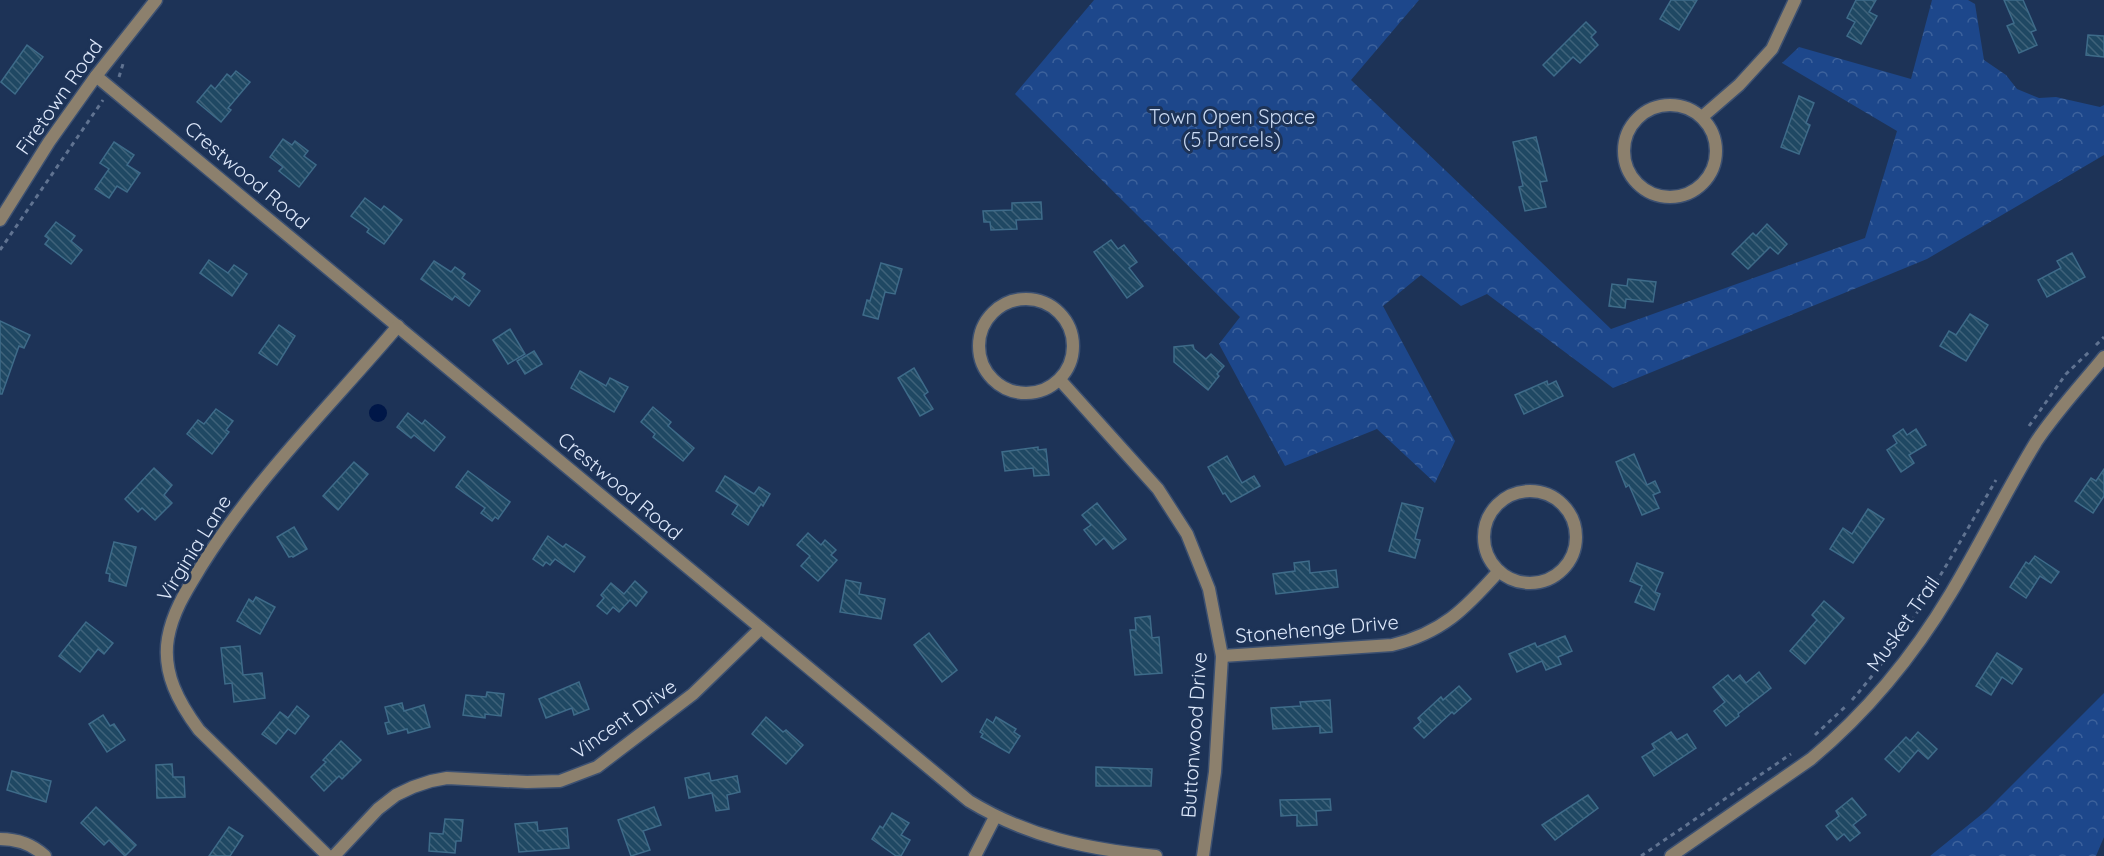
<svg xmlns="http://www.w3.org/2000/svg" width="2104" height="856" viewBox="0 0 2104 856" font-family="Quicksand,sans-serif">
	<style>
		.park { fill: url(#park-crowns) }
		.water { fill: #001748 }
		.building { fill: url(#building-back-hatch); stroke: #3e6b89; stroke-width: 1.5 }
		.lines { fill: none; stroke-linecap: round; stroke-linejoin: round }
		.minor-casing { stroke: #3c5071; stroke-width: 15 }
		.tertiary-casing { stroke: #3c5071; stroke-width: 15 }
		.path { stroke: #607391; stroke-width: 3; stroke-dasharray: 4.5 4.5; stroke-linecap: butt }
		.minor { stroke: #8c806d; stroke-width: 12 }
		.tertiary { stroke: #8c806d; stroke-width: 12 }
		.labels { text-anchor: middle; stroke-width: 6; stroke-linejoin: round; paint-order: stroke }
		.street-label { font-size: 20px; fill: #dde8fb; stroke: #1d3357 }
		.park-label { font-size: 20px; fill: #cadaf3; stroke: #1d3357 }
	</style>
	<defs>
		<pattern id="park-crowns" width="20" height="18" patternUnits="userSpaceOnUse" patternTransform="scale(1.5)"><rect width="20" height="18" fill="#1d478b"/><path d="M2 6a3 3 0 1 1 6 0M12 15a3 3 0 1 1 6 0" fill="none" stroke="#3d629c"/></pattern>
		<pattern id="building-back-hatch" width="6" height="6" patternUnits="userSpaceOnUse" patternTransform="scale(1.5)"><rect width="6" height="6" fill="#1f4863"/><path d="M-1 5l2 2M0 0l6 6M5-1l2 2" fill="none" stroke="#3f627a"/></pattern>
	</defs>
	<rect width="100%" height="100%" fill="#1d3357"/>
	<!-- park -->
	<g class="park">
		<polygon points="1094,0 1419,0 1351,80 1611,329 1865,238 1897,131 1782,63 1799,47 1911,79 1932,0 1968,0 1975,4 1984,60 2006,75 2017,89 2039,98 2056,97 2100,107 2104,105 2104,155 1927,259 1613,388 1487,294 1461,306 1421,275 1383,306 1455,441 1435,483 1377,429 1285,466 1219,344 1240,317 1015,94"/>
		<polygon points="2104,693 2104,837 2096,856 1930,856 1987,810"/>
	</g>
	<!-- water -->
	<circle class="water" cx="378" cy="413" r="9"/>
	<!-- building -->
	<g class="building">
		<polygon points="1671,0 1697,0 1679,30 1660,19"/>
		<polygon points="1856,0 1876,0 1869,12 1877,16 1861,44 1847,36 1855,22 1847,18"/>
		<polygon points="2004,0 2023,0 2036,30 2031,32 2037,45 2019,53 2007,26 2014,23"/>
		<polygon points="1586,22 1596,32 1591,37 1598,45 1580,63 1573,57 1554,76 1543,65"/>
		<polygon points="2088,35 2104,36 2104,57 2086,55"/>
		<polygon points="27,45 43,57 15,94 1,82"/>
		<polygon points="236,71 250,82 228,108 231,110 221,122 197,102 211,85 215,89 227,74 231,77"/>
		<polygon points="1799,96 1814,103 1806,123 1810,125 1799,154 1781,147"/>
		<polygon points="1536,137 1547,181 1540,182 1546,207 1525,211 1519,187 1523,186 1513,142"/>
		<polygon points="283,139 292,145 295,141 308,151 304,156 316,165 299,187 279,171 283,167 270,157"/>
		<polygon points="114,142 134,155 127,165 140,173 127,192 117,186 109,198 95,189 109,169 100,163"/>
		<polygon points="365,198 381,210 384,206 402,220 384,244 367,232 369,229 351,216"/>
		<polygon points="1041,202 1042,219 1016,220 1017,229 991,230 990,222 984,222 983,211 1012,210 1012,203"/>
		<polygon points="56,222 75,236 71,241 82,250 71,264 45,244 49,239 45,236"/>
		<polygon points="1767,224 1787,244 1778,254 1770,247 1748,269 1732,254 1753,233 1756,236"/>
		<polygon points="1111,240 1118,249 1124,245 1137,262 1129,268 1143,286 1127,298 1094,252"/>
		<polygon points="2072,253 2085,277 2047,297 2038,280 2061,268 2057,261"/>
		<polygon points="209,260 228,273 234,265 247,274 232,296 200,273"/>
		<polygon points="434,261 451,272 455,267 465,274 462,278 480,291 469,306 455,296 452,300 421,279"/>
		<polygon points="881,263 902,269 895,294 885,292 878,319 863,315 867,300 870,301"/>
		<polygon points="1628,279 1656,282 1653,302 1626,299 1625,308 1609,306 1612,284 1627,286"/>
		<polygon points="1970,314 1988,325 1966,361 1940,346 1949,331 1956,335"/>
		<polygon points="0,321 30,335 24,348 19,346 2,394 0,394"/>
		<polygon points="279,325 295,336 277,365 259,353"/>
		<polygon points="510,329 525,354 508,364 493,340"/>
		<polygon points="1193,345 1194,349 1206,359 1211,354 1224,366 1217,374 1219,376 1208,390 1174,362 1174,347"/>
		<polygon points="534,351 542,364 525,374 517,361"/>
		<polygon points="914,368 928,392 924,395 933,409 920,416 898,378"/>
		<polygon points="580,371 606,386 610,378 628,387 614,412 571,388"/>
		<polygon points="1547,381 1548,385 1556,381 1563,396 1524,414 1515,395"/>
		<polygon points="653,407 671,422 668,426 694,448 683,461 653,437 655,434 641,422"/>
		<polygon points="216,409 233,421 226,430 229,432 212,454 187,434 198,420 204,424"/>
		<polygon points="408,413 422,424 425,420 445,437 434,451 414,435 411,438 397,427"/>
		<polygon points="1903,429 1907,435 1916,429 1926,445 1909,455 1914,463 1901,472 1887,450 1897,443 1893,436"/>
		<polygon points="1038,447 1038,450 1046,449 1049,475 1034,476 1033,468 1005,471 1002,452"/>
		<polygon points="1634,454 1647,485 1655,481 1660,492 1653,495 1659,508 1642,515 1629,485 1626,487 1616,462"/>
		<polygon points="1227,456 1242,483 1254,476 1260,486 1231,502 1225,493 1223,494 1208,467"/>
		<polygon points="354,462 368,474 338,510 323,496"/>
		<polygon points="154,468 172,485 164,495 172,503 155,520 142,508 138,512 125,499"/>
		<polygon points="2104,469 2104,496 2093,513 2075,501 2091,478 2096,481"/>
		<polygon points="468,471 510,502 498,519 495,517 492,521 481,513 485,508 456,487"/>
		<polygon points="725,476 754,494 759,487 770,494 763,506 761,504 748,525 732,514 738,505 716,491"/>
		<polygon points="1097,503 1126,539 1113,549 1104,538 1096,545 1084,530 1091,525 1082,515"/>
		<polygon points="1402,503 1423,508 1415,539 1420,540 1415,558 1389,551"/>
		<polygon points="1868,509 1884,519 1853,563 1830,549 1843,528 1852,534"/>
		<polygon points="294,527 307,549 293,557 292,556 289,557 277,537"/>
		<polygon points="808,533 821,545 825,540 836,550 831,555 837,560 818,581 801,566 810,556 797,545"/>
		<polygon points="548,536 563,547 566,544 585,557 574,572 555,559 550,565 546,562 543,566 533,559"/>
		<polygon points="114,542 136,547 126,586 109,581 110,574 106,573"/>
		<polygon points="2035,556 2059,572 2051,583 2040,576 2026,598 2010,587 2026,562 2029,564"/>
		<polygon points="1309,561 1310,573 1336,570 1338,587 1276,594 1273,574 1295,571 1294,563"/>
		<polygon points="1637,563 1663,573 1655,592 1660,594 1654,610 1635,602 1642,586 1630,581"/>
		<polygon points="846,580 861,583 859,594 885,599 881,619 840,612"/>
		<polygon points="635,581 647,592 636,606 630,600 619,612 613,607 607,614 597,606 604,598 601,595 611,583 624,594"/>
		<polygon points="256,597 275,607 260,634 237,621 249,599 253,602"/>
		<polygon points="1824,601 1844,618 1805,664 1790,651 1817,620 1812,615"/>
		<polygon points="1150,616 1152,638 1159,637 1162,673 1135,675 1130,630 1136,630 1135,618"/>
		<polygon points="86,622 113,643 104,654 98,649 80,672 59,656"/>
		<polygon points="929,633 957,670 942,682 914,645"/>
		<polygon points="1565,636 1572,651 1558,657 1561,664 1546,670 1542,661 1517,672 1509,654 1535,643 1537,647"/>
		<polygon points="240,646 243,675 262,673 265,698 234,702 232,683 225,684 221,648"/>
		<polygon points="1997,653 2022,669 2012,684 2002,677 1991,695 1976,686"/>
		<polygon points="1759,672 1771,688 1738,714 1739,716 1726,726 1714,711 1725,702 1713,687 1728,675 1733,681 1740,675 1746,683"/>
		<polygon points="579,682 589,709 574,715 572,708 546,718 539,699"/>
		<polygon points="1459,686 1471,699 1454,714 1452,712 1424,738 1414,728 1421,722 1418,718 1441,697 1443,700"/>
		<polygon points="487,692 504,694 501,716 485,714 485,718 463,715 466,695 486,697"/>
		<polygon points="1330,700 1332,732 1320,733 1320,726 1273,729 1271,708 1301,706 1300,702"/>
		<polygon points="402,703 404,711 424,705 430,727 408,733 407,729 388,734 385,723 389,722 385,707"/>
		<polygon points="297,706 309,716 295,734 288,729 276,744 262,734 280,712 288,718"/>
		<polygon points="103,715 110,726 114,724 125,740 107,752 89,724"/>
		<polygon points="766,717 783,732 786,730 803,745 786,764 752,734"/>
		<polygon points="996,717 1016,729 1014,732 1020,736 1009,753 981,737 983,734 980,732 987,719 993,723"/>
		<polygon points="1671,732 1677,740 1687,734 1696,748 1654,776 1642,757 1655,749 1652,744"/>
		<polygon points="1918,732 1937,749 1928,759 1918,750 1899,772 1885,759 1906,737 1910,741"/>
		<polygon points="341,741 361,760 342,779 339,776 324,791 311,777 326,762 323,760"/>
		<polygon points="172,764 173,777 184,777 185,797 157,798 156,765"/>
		<polygon points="1096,767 1152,769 1151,786 1096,786"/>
		<polygon points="12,771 51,781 46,802 7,790"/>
		<polygon points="709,773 711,781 737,776 740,792 727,795 729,809 716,811 712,793 689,798 685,778"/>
		<polygon points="1588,795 1598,808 1555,840 1542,825"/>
		<polygon points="1852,798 1866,815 1853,825 1860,833 1850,841 1844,834 1837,840 1826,826 1839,816 1836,811"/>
		<polygon points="1330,799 1331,810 1316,811 1317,825 1297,826 1297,815 1281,816 1280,800"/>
		<polygon points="96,807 136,845 125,856 109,840 104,845 81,823"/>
		<polygon points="654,807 661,825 643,831 650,850 631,856 618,820"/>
		<polygon points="892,813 909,823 901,835 910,840 901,856 896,856 872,839 880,826 883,828"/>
		<polygon points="445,819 463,820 461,841 456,841 455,853 429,851 430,833 443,834"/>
		<polygon points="537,822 538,831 567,828 569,848 519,852 515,824"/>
		<polygon points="229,827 243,836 230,856 209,856"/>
	</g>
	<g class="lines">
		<defs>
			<g id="minor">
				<path d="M96,76L969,801C1028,837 1087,849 1156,856"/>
				<circle cx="1670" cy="151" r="46"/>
				<polyline points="1702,117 1739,85 1772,49 1795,0"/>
				<circle cx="1026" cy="346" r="47"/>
				<polyline points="1060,380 1158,489 1187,534 1209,589 1222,656 1215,772 1203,856"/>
				<circle cx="1530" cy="537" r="46"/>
				<path d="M1222,656L1392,645C1442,633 1465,609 1499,571"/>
				<path d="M0,839C18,839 32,844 45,856"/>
				<path d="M328,856L199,730C179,703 162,673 168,638C173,610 188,588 202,565C257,477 332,404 398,326"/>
				<polyline points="334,856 378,809 396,795 413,787 431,781 447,778 527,782 560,781 597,767 693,694 760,629"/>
				<polyline points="975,856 995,817"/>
				<path d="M1671,856L1811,759C1866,713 1914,655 1951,593C1981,543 2006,491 2036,442C2055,413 2082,384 2104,357"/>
			</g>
			<polyline id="tertiary" points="0,220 49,142 96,76 156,0"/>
		</defs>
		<!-- minor casing -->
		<use href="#minor" class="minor-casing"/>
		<!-- tertiary casing -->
		<use href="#tertiary" class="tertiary-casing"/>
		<!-- path -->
		<g class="path">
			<polyline points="119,77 123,64"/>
			<polyline points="0,250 103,100"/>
			<polyline points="2096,345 2104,337"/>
			<polyline points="2029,426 2066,374 2089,352"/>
			<path d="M1852,700C1910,634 1952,555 1996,480"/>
			<polyline points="1815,735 1845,707"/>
			<polyline points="1641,856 1791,754"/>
		</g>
		<!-- minor -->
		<use href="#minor" class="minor"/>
		<!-- tertiary -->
		<use href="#tertiary" class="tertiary"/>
	</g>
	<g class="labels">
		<!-- street labels -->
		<g class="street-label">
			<text transform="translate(59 97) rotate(-55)" y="7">Firetown Road</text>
			<text transform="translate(247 175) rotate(40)" y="7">Crestwood Road</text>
			<text transform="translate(620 486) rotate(40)" y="7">Crestwood Road</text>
			<text transform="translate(194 548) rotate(-58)" y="7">Virginia Lane</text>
			<text transform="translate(1903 624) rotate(-55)" y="7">Musket Trail</text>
			<text transform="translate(1317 629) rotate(-5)" y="7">Stonehenge Drive</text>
			<text transform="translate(624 719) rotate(-35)" y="7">Vincent Drive</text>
			<text transform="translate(1194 735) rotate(-86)" y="7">Buttonwood Drive</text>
		</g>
		<!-- park labels -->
		<g class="park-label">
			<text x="1232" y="124">Town Open Space<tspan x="1232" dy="23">(5 Parcels)</tspan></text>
		</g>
	</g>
</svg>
